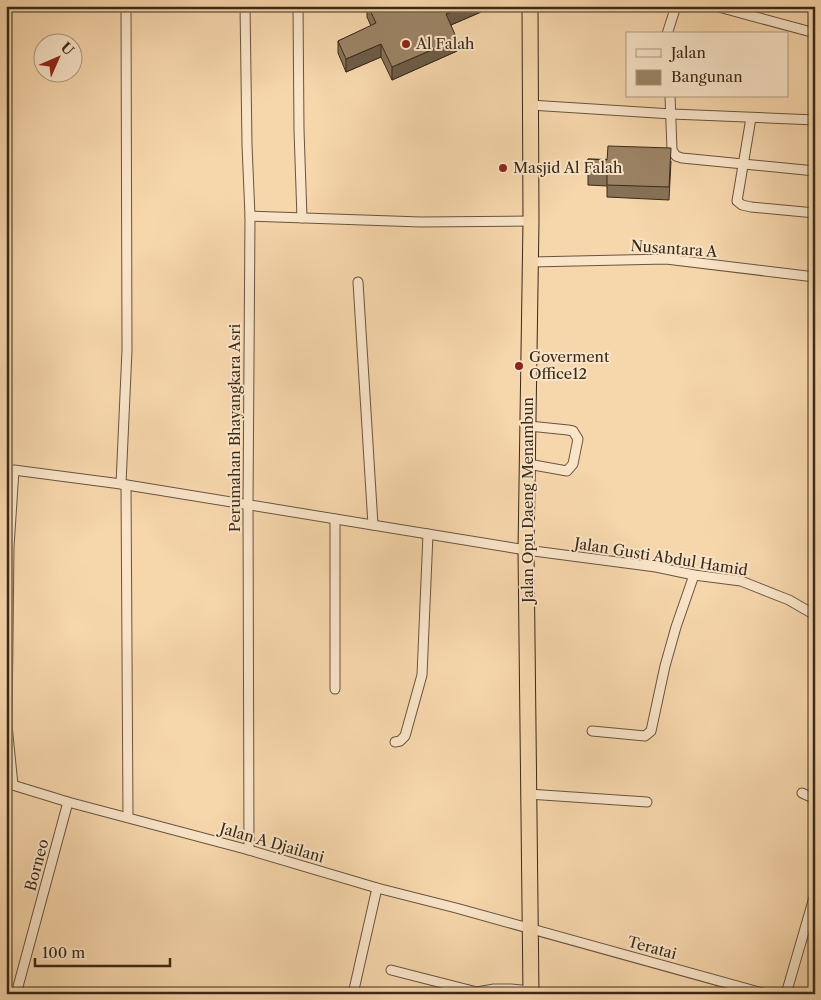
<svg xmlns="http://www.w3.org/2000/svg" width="821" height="1000" viewBox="0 0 821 1000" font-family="'Libre Caslon Text',serif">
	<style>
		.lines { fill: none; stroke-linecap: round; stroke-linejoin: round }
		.minor-casing { stroke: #6a543e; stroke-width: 11 }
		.trunk-casing { stroke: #3b2919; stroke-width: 17 }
		.minor { stroke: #f9e4c8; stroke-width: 9 }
		.trunk { stroke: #f6d6ab; stroke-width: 15 }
		.wall { fill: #867157; stroke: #3b2919 }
		.shaded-wall { fill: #6d5c47; stroke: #3b2919 }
		.building { fill: #9c8365; stroke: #3b2919 }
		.poi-dot { fill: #8f2418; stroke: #f9e4c8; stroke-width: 2 }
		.labels { text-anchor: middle; stroke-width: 4; stroke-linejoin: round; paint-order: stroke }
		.poi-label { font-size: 15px; fill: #3b2919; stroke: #f9e4c8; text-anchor: start }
		.street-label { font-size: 15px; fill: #3b2919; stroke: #f9e4c8 }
	</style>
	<rect width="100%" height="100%" fill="#f6d6ab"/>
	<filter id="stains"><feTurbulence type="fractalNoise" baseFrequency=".004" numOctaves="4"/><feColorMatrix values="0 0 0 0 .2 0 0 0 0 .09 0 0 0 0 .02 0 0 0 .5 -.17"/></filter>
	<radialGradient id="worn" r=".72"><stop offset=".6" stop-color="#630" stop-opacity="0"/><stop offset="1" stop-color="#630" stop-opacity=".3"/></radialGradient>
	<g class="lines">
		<defs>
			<g id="minor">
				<polyline points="245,6 247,145 250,216 248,505 249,850"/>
				<polyline points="298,6 299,130 302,218"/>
				<polyline points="715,6 815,33"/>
				<polyline points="667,34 676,6"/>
				<polyline points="670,96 672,150 676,156 682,158 815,171"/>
				<polyline points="530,105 672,114 815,120"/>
				<polyline points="751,118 737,201 742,205 751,207 815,213"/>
				<polyline points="250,216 421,222 531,221"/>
				<polyline points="531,262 666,259 815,277"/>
				<polyline points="358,282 373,525"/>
				<polyline points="528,464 567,471 573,464 578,439 573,431 568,430 529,426"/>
				<polyline points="121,484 127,350 126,6"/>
				<polyline points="126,485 128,817"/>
				<polyline points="335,519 335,689"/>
				<polyline points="592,731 645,736 651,731 665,666 676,627 694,575"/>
				<polyline points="395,742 400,741 405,736 422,675 428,534"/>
				<polyline points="6,783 68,802 249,850 377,888 456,908 766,994"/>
				<polyline points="13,785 7,725 9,547 14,470 121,484 526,550 656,567 694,575 741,581 789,600 815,615"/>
				<polyline points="802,793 815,799"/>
				<polyline points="528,794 647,802"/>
				<polyline points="391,970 477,992 494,989 511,989 531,991"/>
				<polyline points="16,994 68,802"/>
				<polyline points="353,994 377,888"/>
				<polyline points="786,994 815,894"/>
			</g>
			<polyline id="trunk" points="530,6 531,221 526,550 531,994"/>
		</defs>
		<!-- minor casing -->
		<use href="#minor" class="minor-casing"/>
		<!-- trunk casing -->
		<use href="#trunk" class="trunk-casing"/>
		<!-- minor -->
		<use href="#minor" class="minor"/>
		<!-- trunk -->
		<use href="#trunk" class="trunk"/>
	</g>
	<!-- wall -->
	<g class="wall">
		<polygon points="367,6 481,6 481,12 451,25 457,51 392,80 381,57 346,72 338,53 338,41 371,26 367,17"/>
		<polygon points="588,159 671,161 669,200 607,197 607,186 588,185"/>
	</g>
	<!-- shaded-wall -->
	<g class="shaded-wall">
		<polygon points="464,6 481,6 481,12 446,27 446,14"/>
		<polygon points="457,39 457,51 392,80 392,67"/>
		<polygon points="381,44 381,57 346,72 346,59"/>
	</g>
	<!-- building -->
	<g class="building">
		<polygon points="368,6 464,6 446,14 457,39 392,67 381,44 346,59 338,41 376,23"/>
		<polygon points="608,146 671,148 669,187 607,185 607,173 588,172 588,159 607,160"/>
	</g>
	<!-- markers -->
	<g class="poi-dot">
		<circle cx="406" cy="44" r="5"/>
		<circle cx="503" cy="168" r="5"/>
		<circle cx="519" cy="366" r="5"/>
	</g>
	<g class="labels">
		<!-- poi labels -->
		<g class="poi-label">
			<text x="416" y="49">Al Falah</text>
			<text x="513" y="173">Masjid Al Falah</text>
			<text x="529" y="362">Goverment<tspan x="529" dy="17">Office12</tspan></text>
		</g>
		<!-- street labels -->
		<g class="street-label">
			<text transform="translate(674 249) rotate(4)" y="5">Nusantara A</text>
			<text transform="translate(235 428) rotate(-90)" y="5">Perumahan Bhayangkara Asri</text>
			<text transform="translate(528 500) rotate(-90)" y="5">Jalan Opu Daeng Menambun</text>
			<text transform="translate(661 557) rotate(9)" y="5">Jalan Gusti Abdul Hamid</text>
			<text transform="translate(272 843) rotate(16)" y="5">Jalan A Djailani</text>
			<text transform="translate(37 865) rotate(-75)" y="5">Borneo</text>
			<text transform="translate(652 948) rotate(15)" y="5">Teratai</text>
		</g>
	</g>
	<!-- margin -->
	<rect width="821" height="1000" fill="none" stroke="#f6d6ab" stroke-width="25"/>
	<rect x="8" y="8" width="806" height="985" fill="none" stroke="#3b2919" stroke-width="2.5"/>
	<rect x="12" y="12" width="796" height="975" fill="none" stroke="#3b2919"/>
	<!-- legend -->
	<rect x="626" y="32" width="162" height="65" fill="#f9e4c8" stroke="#ad9982"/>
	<rect x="636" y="49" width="25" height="8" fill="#f9e4c8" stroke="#ad9982"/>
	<text x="671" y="58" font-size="15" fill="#3b2919">Jalan</text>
	<rect x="636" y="70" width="25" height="15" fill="#9c8365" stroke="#ad9982"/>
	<text x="671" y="82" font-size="15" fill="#3b2919">Bangunan</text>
	<!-- north arrow -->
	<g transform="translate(58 58) rotate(45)"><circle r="24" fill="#f9e4c8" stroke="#ad9982"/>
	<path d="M0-4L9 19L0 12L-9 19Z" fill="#8f2418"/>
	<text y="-8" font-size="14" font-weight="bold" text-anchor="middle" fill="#3b2919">U</text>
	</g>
	<!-- scale -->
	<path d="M35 958v8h135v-8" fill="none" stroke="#3b2919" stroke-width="2.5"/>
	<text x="42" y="958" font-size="15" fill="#3b2919" stroke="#f9e4c8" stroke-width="4" paint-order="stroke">100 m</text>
	<rect width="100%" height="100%" filter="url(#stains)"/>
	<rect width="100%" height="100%" fill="url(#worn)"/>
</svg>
